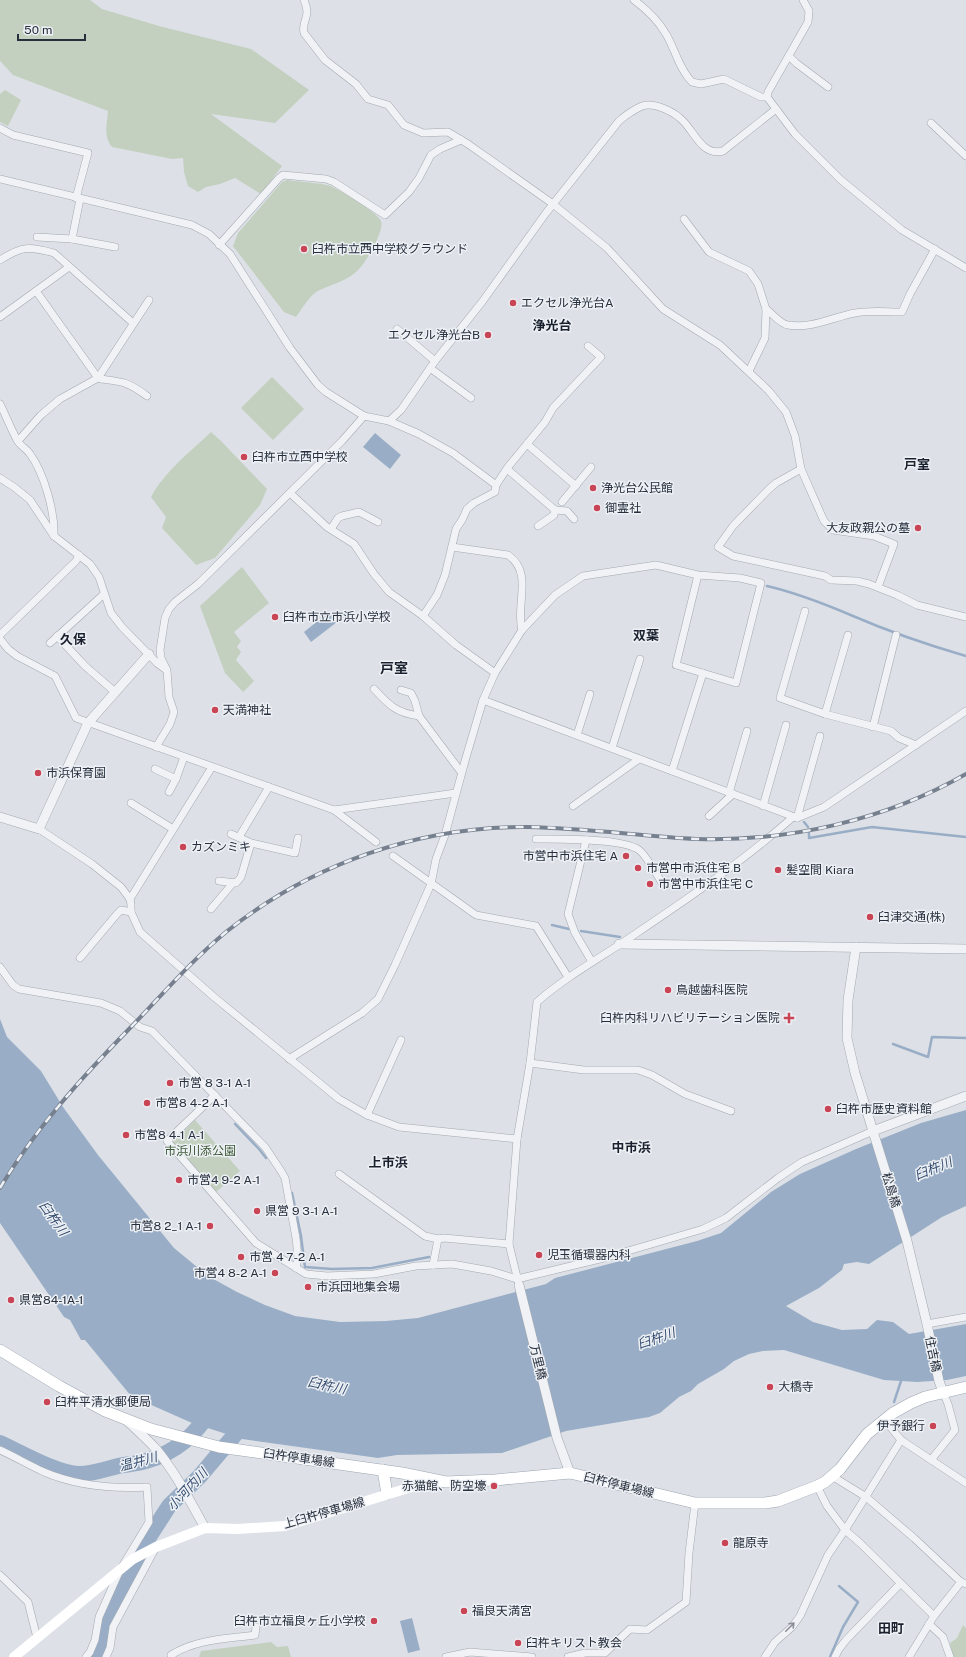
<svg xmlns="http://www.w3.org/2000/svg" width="966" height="1657" viewBox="0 0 966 1657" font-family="'Public Sans','Noto Sans JP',sans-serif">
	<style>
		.green { fill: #c3d0bf }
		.water { fill: #99aec6 }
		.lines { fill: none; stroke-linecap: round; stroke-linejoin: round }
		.stream { stroke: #99aec6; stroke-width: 2.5 }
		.river { stroke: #99aec6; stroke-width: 16 }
		.minor-casing { stroke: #a3a8b1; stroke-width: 8 }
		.tertiary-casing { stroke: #a3a8b1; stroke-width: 10 }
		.primary-casing { stroke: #9da5b2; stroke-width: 12 }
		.minor { stroke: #f0f2f5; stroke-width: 7 }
		.tertiary { stroke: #f0f2f5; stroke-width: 9 }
		.secondary { stroke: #fff; stroke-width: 10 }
		.primary { stroke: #fff; stroke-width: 11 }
		.rail-casing { stroke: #77808f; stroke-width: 4 }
		.rail { stroke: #edf0f4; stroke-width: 2.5; stroke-dasharray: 8; stroke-linecap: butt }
		.oneway { stroke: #8c9099 }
		.poi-dot { fill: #c94556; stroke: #edf0f4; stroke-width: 1.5 }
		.labels { text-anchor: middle; stroke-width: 3; stroke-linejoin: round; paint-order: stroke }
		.poi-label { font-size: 12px; fill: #272f3d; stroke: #edf0f4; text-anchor: start }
		.park-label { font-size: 12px; fill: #3b5835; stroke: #edf0f4 }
		.street-label { font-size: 12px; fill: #272f3d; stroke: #edf0f4 }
		.neighbourhood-label { font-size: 13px; font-weight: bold; fill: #1a202d; stroke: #edf0f4 }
		.water-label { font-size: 13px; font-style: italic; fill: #334c6f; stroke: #edf0f4 }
		.quarter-label { font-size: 14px; font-weight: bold; fill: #1a202d; stroke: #edf0f4 }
	</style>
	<rect width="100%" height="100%" fill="#dde1e7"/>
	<!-- green -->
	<g class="green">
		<path d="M0,0H90L102,9L159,26L251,49L309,90L275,123L211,114L282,166L261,194L235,178L220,184L206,187L198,192L188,186L184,172L183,158L172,159L112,147C103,136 107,124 108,111L13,75L0,61Z"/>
		<polygon points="5,90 21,100 8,126 0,122 0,94"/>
		<path d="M287,180L322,184L331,186C342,192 376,211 381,221C385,231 364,266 356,272C346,281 330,285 318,291C311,294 301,310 296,317L284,312L233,246L238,233L282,182Z"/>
		<polygon points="272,377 304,409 273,440 241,408"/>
		<path d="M211,432L221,441L267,489L260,505L215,558L196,565L162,528L166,517L151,497C165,471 190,452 211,432Z"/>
		<polygon points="242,567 269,603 234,632 241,641 237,647 241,652 236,660 254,681 243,692 225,673 200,606"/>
		<polygon points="195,1120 240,1171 216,1192 172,1143"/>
		<polygon points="963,1625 966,1628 966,1657 953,1657 950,1643 957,1638"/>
		<polygon points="271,1642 277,1647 288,1646 291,1657 199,1657 201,1651"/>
	</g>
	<!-- water -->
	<g class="water">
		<polygon points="375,433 401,455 390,469 363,447"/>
		<polygon points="329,612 337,622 311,642 304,632"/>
		<polygon points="0,1019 7,1037 41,1071 63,1107 98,1155 174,1248 208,1276 237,1292 265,1305 295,1316 340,1322 386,1321 418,1318 546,1284 555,1278 697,1241 721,1233 771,1192 800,1174 856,1149 921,1123 966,1110 966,1206 942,1217 869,1264 857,1262 844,1264 842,1270 819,1288 786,1306 813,1322 842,1330 867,1329 877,1320 893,1322 909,1334 966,1324 966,1376 947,1380 917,1382 884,1380 784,1350 763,1351 749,1354 734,1361 724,1369 698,1384 691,1391 679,1397 660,1413 649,1417 566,1431 502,1453 397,1455 378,1458 242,1439 192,1423 131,1396 85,1340 81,1340 70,1320 64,1317 0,1223"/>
		<polygon points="412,1618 420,1650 408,1653 400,1621"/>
	</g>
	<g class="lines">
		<!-- stream -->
		<g class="stream">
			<path d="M767,586C797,593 825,604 853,616C890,632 928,645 966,656"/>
			<polyline points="804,822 808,827"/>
			<polyline points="809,833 809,838 872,827 966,837"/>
			<polyline points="552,925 569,929"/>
			<polyline points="581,931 620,937"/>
			<polyline points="893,1044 928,1057 932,1037 966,1038"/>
			<polyline points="235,1124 259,1149 266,1158"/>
			<polyline points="292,1193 301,1236 305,1267 332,1269 372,1268 429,1257"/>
			<polyline points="894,1402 902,1378"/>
			<polyline points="830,1657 843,1627 858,1602 839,1586"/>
		</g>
		<!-- river -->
		<g class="river">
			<path d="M0,1443C20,1452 58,1474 79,1474C92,1474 106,1469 118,1466C127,1464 137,1464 146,1461C177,1452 195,1435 213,1408"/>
			<polyline points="97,1657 103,1649 107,1619 119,1599 149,1537 169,1506 200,1476 248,1419"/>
		</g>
		<defs>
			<g id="minor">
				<path d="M304,0C312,18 301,20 304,33L325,60L356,84L368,99L388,105L404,125L423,133L448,132L468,144L553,204L607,248L663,309L720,345L768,390L786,412L795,436L801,469L824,521L833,530L874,536L894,544L878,587"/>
				<path d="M634,0C646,9 658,20 666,34C675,49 679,69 692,82L701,84L724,79L761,97H767"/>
				<polyline points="803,0 809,11 808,22 768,92 767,97 795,134 841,180 902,230 966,268"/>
				<polyline points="789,56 796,63 828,87"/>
				<polyline points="931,123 966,156"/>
				<polyline points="0,128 13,135 88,153 76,198"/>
				<polyline points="0,179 192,225 209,234 230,254 290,348 318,385 326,392 364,416 389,421 419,434 453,453 496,485"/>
				<polyline points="684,219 709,252 749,271 758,284 766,309"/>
				<polyline points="37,237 72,239 80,199"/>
				<polyline points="72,239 115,247"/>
				<polyline points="219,245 279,178 283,175 326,179 334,182 385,215 409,192 419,178 431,155 440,149 461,140"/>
				<path d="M0,260C22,246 29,246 54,253L133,323"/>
				<path d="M36,291L98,378L101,379C124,382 128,382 147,396"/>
				<polyline points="0,317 69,267"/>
				<polyline points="397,329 435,361"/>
				<polyline points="430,368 471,398"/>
				<path d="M749,371L765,338L766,309C773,314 780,324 788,325C812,329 833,317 855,313C871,310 886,312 902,312L910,294L935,249"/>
				<path d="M0,404C6,416 11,429 17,440C20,446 27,449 30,454C44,473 55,512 54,536"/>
				<path d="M389,421L401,410L435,361L482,302L546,213L619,121C626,115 633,110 642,106C655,102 675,112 684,122C696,135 703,156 723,151L776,109"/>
				<polyline points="18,441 41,415 60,399 98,378 149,300"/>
				<polyline points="527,444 576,486"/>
				<polyline points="507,469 555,510 554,515 538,526"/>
				<polyline points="801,469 776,483 768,490 733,526 718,547 733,556 825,576 831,580 857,581 869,584 897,595 917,605 966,617"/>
				<polyline points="0,478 14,487 30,500 54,536 90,564 99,577 111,613 122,627 157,663 165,669"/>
				<polyline points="290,493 327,527 354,544 374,574 389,592 423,616 456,645 495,673"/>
				<polyline points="562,502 591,467"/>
				<polyline points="555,510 567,511 574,519"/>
				<polyline points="331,529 338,518 342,516 359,512 378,522"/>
				<path d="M452,547L508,555C534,573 515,605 522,630"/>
				<polyline points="805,611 780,698 825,714 891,731 899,738 916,745"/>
				<polyline points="423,616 437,595 445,575 456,529 462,520 467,509 474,503 495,492 496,485 508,467 545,422 553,408 601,357 588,346"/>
				<polyline points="0,635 76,561 79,555"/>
				<polyline points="57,636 85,666 115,692"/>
				<polyline points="0,639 8,649 17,656 55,676 76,718 334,810 376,842"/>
				<polyline points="50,643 104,594"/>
				<path d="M374,689C389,705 396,713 419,716"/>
				<polyline points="401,690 411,693 415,701 419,716 461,772"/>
				<polyline points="483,700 797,818 824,807 966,711"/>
				<polyline points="825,714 848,635"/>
				<polyline points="873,727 896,635"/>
				<polyline points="577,735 590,694"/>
				<polyline points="156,747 170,724 174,712 169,697 167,670 161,658 160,650 165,618 169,609 175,602 198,584 342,441 364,416"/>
				<polyline points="612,748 640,659"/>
				<polyline points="155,769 176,779"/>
				<polyline points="672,771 703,673"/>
				<polyline points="169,792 176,779 184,757"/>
				<polyline points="729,793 747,731"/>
				<polyline points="131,803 173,829"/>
				<polyline points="573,806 639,759"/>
				<polyline points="763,806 786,725"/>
				<polyline points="334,810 456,793"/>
				<polyline points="709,816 733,794"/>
				<polyline points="797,818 820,736"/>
				<polyline points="39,829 92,864 121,887 130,899 131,905 131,912 140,932 214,997 339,1099 367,1115 399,1127 517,1139"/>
				<polyline points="231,834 251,843 295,853 298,838"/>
				<polyline points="239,837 269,787"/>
				<path d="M536,839C558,839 623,838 639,850C646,855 657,875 662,883"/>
				<polyline points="586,840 568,914 575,933 592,962"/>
				<polyline points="393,856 476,915 536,926 568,977"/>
				<polyline points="219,881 236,883 241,877 251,843"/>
				<polyline points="130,899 212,767"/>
				<polyline points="211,909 233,883"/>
				<polyline points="80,958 117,914 121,910 131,912"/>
				<polyline points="0,967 13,985 19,989 101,1003 120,1011 140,1027 152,1031 265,1147 281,1171 285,1178 296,1238 298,1258 296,1268"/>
				<polyline points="289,1059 362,1013 378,999 395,965 431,884 436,859 445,835 465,761 483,700 495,673 522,630 555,595 583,576 656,565 698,575 740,578 761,583 736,683 676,665 698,575"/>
				<polyline points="530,1063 584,1070 638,1070 652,1075 685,1094 731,1111"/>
				<polyline points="215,1095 167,1141 256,1243 306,1274 327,1276 350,1275 374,1274 416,1266 452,1264 491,1271 517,1279 604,1258 703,1229 726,1218 778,1178 802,1162 873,1131"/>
				<polyline points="367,1115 401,1040"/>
				<polyline points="339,1174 425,1236 438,1239 444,1238 509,1244"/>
				<polyline points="433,1265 438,1239"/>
				<path d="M518,1281L509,1244L517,1139L530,1063L537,1002C562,980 591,963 619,945C678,905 739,865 793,817"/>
				<polyline points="927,1324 966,1317"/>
				<polyline points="884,1419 901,1440 966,1483"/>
				<path d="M0,1450C15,1457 29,1465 44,1472C77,1486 112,1489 147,1487L149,1522L120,1570L99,1617L95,1640L90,1652L86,1657"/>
				<polyline points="931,1460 955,1430 948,1404 943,1392"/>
				<polyline points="832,1476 866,1497 914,1538 961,1582 966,1584"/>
				<polyline points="817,1486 827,1506 845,1530 860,1543 934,1616"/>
				<polyline points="0,1575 28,1602 37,1638"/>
				<polyline points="929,1624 943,1637 950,1657"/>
				<polyline points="106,1657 110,1648 113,1627 156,1547"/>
				<path d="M172,1657L171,1655C197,1639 226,1639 255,1635L256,1627"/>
				<polyline points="446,1657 470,1652 532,1657"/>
				<polyline points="568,1657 585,1653 605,1653 630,1629 647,1630 686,1602 689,1553 695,1503"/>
				<polyline points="765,1657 775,1642 792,1627 800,1616 828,1555 845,1530 901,1440"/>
				<polyline points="835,1657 839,1649 846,1640 900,1584"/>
				<polyline points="909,1657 934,1616 961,1582"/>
			</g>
			<g id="tertiary">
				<polyline points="0,817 39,829 88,723 149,654"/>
				<polyline points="619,944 966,949"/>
				<polyline points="856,947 848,1000 847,1038 855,1073 907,1241 927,1324 939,1381 943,1392"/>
				<polyline points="873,1131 966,1096"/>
				<polyline points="519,1285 557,1438 570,1473"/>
				<path d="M127,1421C137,1430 147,1439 156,1449C176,1473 190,1501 205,1528"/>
			</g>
			<g id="primary">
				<polyline points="0,1350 59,1386 105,1411 151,1429 219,1447 402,1473 446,1482 495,1480 570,1473 695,1503 765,1503 778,1501 817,1486 825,1482 840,1469 867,1434 893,1413 911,1403 925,1397 966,1387"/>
				<polyline points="383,1470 387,1494"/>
			</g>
		</defs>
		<!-- minor casing -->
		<use href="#minor" class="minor-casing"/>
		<!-- tertiary casing -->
		<use href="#tertiary" class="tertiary-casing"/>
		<!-- primary casing -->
		<use href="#primary" class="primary-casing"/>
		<!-- minor -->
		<use href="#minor" class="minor"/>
		<!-- tertiary -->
		<use href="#tertiary" class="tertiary"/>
		<!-- secondary -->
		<polyline class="secondary" points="14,1657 133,1559 156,1547 205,1528 238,1529 285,1526 418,1485 440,1482"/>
		<!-- primary -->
		<use href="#primary" class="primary"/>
		<defs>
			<path id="rail" d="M0,1188C35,1129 83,1076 131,1027C162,995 191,961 226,932C311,864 419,826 528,827C584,828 640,836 696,839C788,842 886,820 966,774"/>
		</defs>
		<!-- rail casing -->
		<use href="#rail" class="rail-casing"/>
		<!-- rail -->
		<use href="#rail" class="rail"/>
	</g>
	<!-- one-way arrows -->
	<defs><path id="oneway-shaft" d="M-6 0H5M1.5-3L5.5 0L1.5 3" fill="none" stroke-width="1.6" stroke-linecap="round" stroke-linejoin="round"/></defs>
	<use class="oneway" href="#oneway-shaft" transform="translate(790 1627) rotate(-45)"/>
	<!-- markers -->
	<g class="poi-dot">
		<circle cx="304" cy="249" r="4"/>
		<circle cx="513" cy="303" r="4"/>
		<circle cx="488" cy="335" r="4"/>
		<circle cx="244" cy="457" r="4"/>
		<circle cx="593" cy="488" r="4"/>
		<circle cx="597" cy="508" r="4"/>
		<circle cx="918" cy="528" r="4"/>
		<circle cx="275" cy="617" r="4"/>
		<circle cx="215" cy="710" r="4"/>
		<circle cx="38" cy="773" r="4"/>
		<circle cx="183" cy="847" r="4"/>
		<circle cx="626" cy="856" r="4"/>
		<circle cx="638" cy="868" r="4"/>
		<circle cx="778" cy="870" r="4"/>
		<circle cx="650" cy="884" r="4"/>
		<circle cx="870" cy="917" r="4"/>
		<circle cx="668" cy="990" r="4"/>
		<path d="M787 1012h4v4h4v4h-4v4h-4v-4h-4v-4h4z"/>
		<circle cx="170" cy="1083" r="4"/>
		<circle cx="147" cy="1103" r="4"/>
		<circle cx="828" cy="1109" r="4"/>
		<circle cx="126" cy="1135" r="4"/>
		<circle cx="179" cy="1180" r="4"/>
		<circle cx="257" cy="1211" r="4"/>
		<circle cx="210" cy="1226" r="4"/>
		<circle cx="539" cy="1255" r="4"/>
		<circle cx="241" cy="1257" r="4"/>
		<circle cx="275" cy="1273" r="4"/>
		<circle cx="308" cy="1287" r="4"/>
		<circle cx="11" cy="1300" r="4"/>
		<circle cx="770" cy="1387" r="4"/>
		<circle cx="47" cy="1402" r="4"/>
		<circle cx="933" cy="1426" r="4"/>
		<circle cx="494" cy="1486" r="4"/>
		<circle cx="725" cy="1543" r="4"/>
		<circle cx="464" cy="1611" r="4"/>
		<circle cx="374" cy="1621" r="4"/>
		<circle cx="518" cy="1643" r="4"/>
	</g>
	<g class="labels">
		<!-- poi labels -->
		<g class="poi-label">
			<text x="312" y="253">臼杵市立西中学校グラウンド</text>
			<text x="521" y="307">エクセル浄光台A</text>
			<text x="480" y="339" text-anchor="end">エクセル浄光台B</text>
			<text x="252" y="461">臼杵市立西中学校</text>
			<text x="601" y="492">浄光台公民館</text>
			<text x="605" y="512">御霊社</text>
			<text x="910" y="532" text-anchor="end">大友政親公の墓</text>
			<text x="283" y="621">臼杵市立市浜小学校</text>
			<text x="223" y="714">天満神社</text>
			<text x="46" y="777">市浜保育園</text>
			<text x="191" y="851">カズンミキ</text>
			<text x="618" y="860" text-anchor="end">市営中市浜住宅 A</text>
			<text x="646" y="872">市営中市浜住宅 B</text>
			<text x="786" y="874">髪空間 Kiara</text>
			<text x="658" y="888">市営中市浜住宅 C</text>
			<text x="878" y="921">臼津交通(株)</text>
			<text x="676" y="994">鳥越歯科医院</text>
			<text x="780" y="1022" text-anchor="end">臼杵内科リハビリテーション医院</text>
			<text x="178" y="1087">市営 8 3-1 A-1</text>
			<text x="155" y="1107">市営8 4-2 A-1</text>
			<text x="836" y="1113">臼杵市歴史資料館</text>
			<text x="134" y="1139">市営8 4-1 A-1</text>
			<text x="187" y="1184">市営4 9-2 A-1</text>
			<text x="265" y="1215">県営 9 3-1 A-1</text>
			<text x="202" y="1230" text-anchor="end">市営8 2_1 A-1</text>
			<text x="547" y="1259">児玉循環器内科</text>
			<text x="249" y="1261">市営 4 7-2 A-1</text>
			<text x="267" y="1277" text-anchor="end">市営4 8-2 A-1</text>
			<text x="316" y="1291">市浜団地集会場</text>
			<text x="19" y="1304">県営84-1A-1</text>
			<text x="778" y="1391">大橋寺</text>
			<text x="55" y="1406">臼杵平清水郵便局</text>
			<text x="925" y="1430" text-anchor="end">伊予銀行</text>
			<text x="486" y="1490" text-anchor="end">赤猫館、防空壕</text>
			<text x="733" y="1547">龍原寺</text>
			<text x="472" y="1615">福良天満宮</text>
			<text x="366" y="1625" text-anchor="end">臼杵市立福良ヶ丘小学校</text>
			<text x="526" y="1647">臼杵キリスト教会</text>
		</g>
		<!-- park labels -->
		<g class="park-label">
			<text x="200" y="1155">市浜川添公園</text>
		</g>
		<!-- street labels -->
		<g class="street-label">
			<text transform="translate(891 1190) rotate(73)" y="4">松島橋</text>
			<text transform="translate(933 1354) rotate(78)" y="4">住吉橋</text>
			<text transform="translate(538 1362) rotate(76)" y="4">万里橋</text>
			<text transform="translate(299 1458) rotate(8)" y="4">臼杵停車場線</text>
			<text transform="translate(619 1485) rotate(14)" y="4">臼杵停車場線</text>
			<text transform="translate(324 1513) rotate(-16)" y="4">上臼杵停車場線</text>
		</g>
		<!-- neighbourhood labels -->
		<g class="neighbourhood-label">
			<text x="552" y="330">浄光台</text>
			<text x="917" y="469">戸室</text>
			<text x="646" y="640">双葉</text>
			<text x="73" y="644">久保</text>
			<text x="631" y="1152">中市浜</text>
			<text x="388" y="1167">上市浜</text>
			<text x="891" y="1633">田町</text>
		</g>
		<!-- water labels -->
		<g class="water-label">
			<text transform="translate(933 1168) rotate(-22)" y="5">臼杵川</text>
			<text transform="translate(54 1218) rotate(54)" y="5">臼杵川</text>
			<text transform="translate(656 1338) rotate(-19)" y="5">臼杵川</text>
			<text transform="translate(327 1385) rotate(12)" y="5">臼杵川</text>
			<text transform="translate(138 1461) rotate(-15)" y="5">温井川</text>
			<text transform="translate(187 1489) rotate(-47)" y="5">小河内川</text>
		</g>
		<!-- quarter labels -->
		<g class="quarter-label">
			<text x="394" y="673">戸室</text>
		</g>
	</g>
	<!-- scale -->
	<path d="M18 34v6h67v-6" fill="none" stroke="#272f3d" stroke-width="2"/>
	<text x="24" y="34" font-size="12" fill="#272f3d" stroke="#edf0f4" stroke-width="3" paint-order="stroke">50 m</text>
</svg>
